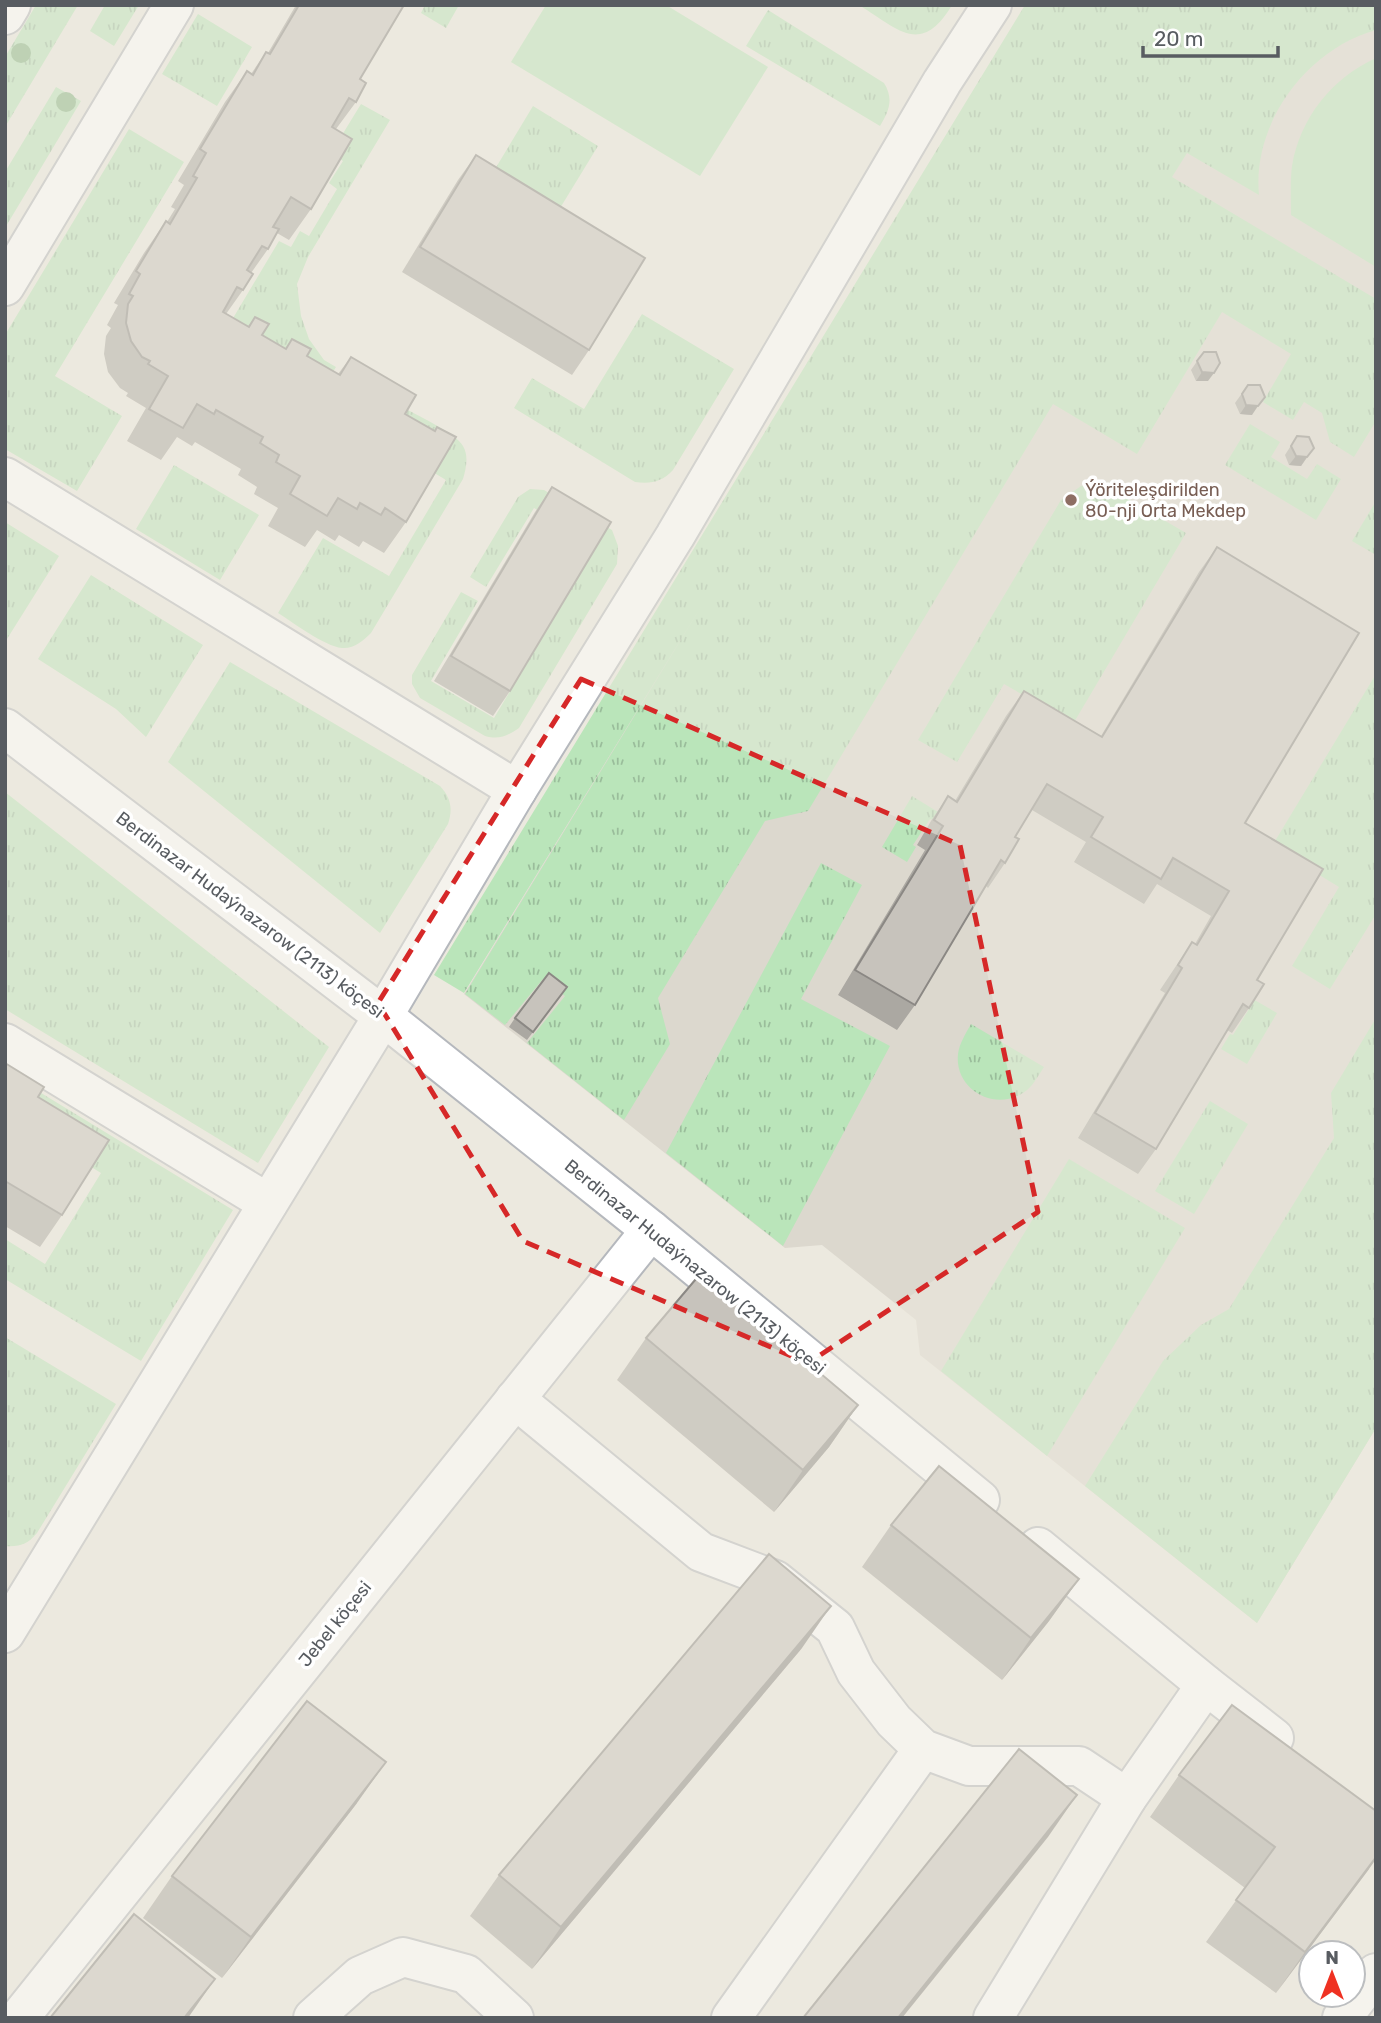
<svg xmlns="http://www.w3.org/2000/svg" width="1381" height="2023" viewBox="0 0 1381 2023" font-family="Rubik,sans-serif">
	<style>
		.education { fill: #dcd8ce }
		.grass { fill: url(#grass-tufts) }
		.pitch { fill: #bae5ba }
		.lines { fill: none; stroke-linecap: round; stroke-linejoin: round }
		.minor-casing { stroke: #b5b8bd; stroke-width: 42 }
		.minor { stroke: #fff; stroke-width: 38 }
		.tree { fill: #85b382 }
		.wall { fill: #aba8a2 }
		.shaded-wall { fill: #8b8884 }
		.building { fill: #c7c3bc; stroke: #8b8884; stroke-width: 2 }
		.marked { fill: none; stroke: #d62828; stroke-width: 5; stroke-dasharray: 14 9; stroke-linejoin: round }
		.education-dot { fill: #8d6e63; stroke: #fff; stroke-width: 2.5 }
		.labels { text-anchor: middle; stroke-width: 7; stroke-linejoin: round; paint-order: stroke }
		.education-label { font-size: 18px; fill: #785e54; stroke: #fff; text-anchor: start }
		.street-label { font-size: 18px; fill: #585c61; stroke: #fff }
	</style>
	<defs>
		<pattern id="grass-tufts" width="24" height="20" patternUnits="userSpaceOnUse" patternTransform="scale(1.75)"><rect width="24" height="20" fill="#bae5ba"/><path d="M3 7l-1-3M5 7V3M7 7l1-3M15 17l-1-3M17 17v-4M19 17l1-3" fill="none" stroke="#9abd9b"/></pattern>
	</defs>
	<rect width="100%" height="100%" fill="#ece9df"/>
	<!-- education -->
	<polygon class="education" points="1068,5 1376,5 1376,1428 1257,1623 920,1355 916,1320 822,1245 785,1248 464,994"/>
	<!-- grass -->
	<g class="grass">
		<polygon points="36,5 78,5 5,127 5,57"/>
		<polygon points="105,5 139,5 114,46 90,31"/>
		<polygon points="425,5 459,5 446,28 421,13"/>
		<path d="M859,5H952C921,57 898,29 859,5Z"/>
		<path d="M1025,5H1376V30C1307,49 1252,123 1259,195L1187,153L1172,177L1376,299V421L1354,457L1330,442L1322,413L1304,402L1293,420L1263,402L1291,354L1222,312L1137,454L1053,404L808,811L765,821L658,998L670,1044L624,1120L527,1043L565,996L543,979L505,1025L465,994L707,597L464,993L434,975Z"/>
		<path d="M768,10L884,83C894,99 889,111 880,126L746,46Z"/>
		<polygon points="198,14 252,47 217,106 162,74"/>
		<polygon points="56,87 81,101 5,228 5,172"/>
		<polygon points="361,104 390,120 308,257 297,284 301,316 309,339 324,360 336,367 320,393 223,335 279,241 291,247 300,231 309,236 337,189 329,183 343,161 331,153"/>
		<polygon points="533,106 598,146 554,218 489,179"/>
		<polygon points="129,129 184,162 55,376 122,416 77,491 5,449 5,335"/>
		<path d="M642,314L734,369L673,470C662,482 651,484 635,482L514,408L532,378L584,409Z"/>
		<path d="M406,409C420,417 456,433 463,446C469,456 466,469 463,479L371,633C363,641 354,649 342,648C324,646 294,623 278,613L323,538L389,576L446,480L386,444Z"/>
		<polygon points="1250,424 1280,442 1271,457 1307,479 1317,464 1341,479 1316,520 1225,465"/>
		<polygon points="174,465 259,515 220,580 136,529"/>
		<polygon points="1094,484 1107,487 1186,533 1073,724 1004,684 957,762 918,740 1061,500 1081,486"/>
		<path d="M530,489L544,490L612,530L618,546L617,564L519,728C507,736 499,740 485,736L420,698L412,684V675L461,592L478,601L431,681L494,718L597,546L534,508L486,587L470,577L518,497Z"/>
		<polygon points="1376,501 1376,555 1352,541"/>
		<polygon points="5,522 59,556 7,639 5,639"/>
		<polygon points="91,575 203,645 146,737 116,709 38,659"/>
		<path d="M230,662L440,786C451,798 453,809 448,824L380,933L168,762Z"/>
		<polygon points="1376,674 1376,914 1330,989 1292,966 1339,887 1272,846"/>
		<polygon points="5,792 329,1047 258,1163 5,1009"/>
		<polygon points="912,796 938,812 933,820 930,819 913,845 916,847 907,862 882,847"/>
		<polygon points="821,863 862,885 801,999 890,1046 783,1246 666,1153"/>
		<polygon points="1251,998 1277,1013 1247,1064 1221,1049 1230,1034 1233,1035 1249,1009"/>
		<polygon points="1376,1018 1376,1428 1257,1623 1085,1486 1163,1361 1201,1325 1229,1309 1334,1138 1331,1093"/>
		<path d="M971,1024L1044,1067C1038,1076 1032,1088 1023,1093C994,1112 954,1089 958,1054C959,1044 966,1033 971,1024Z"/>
		<polygon points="5,1071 233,1210 141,1361 5,1279 5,1239 45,1264 101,1173 29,1129"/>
		<polygon points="1210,1101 1248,1124 1194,1214 1155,1191"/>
		<polygon points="1069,1159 1185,1228 1047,1456 941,1371"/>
		<path d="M5,1337L116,1404L37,1533C28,1544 20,1547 5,1546Z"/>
	</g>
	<!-- pitch -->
	<g class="pitch">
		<polygon points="546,5 666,5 768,67 700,176 511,62"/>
		<path d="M1376,58V267L1291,215C1291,199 1290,181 1292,166C1300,118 1332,78 1376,58Z"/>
	</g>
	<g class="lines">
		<defs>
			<g id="minor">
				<polyline points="5,15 11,5"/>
				<polyline points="5,286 174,5"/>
				<polyline points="5,477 517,790"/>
				<polyline points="5,728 383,1016 651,1230 980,1500"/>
				<polyline points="5,1043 268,1203"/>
				<polyline points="515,1399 701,1552 775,1580 835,1628 856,1672 894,1721 923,1749 969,1766 1079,1766 1127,1798"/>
				<polyline points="1038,1547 1206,1685 1274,1738"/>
				<polyline points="5,1633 383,1016 517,790 675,536 942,82 992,5"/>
				<polyline points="19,2018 651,1230"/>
				<polyline points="313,2018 360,1976 403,1957 466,1974 514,2018"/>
				<polyline points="731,2018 923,1749"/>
				<polyline points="993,2018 1127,1798 1206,1685"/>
				<polyline points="1342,2018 1376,1973"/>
			</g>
		</defs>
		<!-- minor casing -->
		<use href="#minor" class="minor-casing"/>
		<!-- minor -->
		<use href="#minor" class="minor"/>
	</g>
	<!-- trees -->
	<g class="tree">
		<circle cx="21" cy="53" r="10"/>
		<circle cx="66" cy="102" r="10"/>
	</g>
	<!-- wall -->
	<g class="wall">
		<polygon points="296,5 404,5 360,79 356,102 336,129 311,209 289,240 277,233 268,249 251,273 243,290 226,314 248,326 255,317 262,335 285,349 292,339 307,356 338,374 351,357 405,414 406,522 384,553 363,541 359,547 339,535 335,541 317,530 305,547 268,526 278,508 254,494 257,487 238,475 241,469 195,442 192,446 177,437 161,460 127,441 146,408 126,396 128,393 120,388 108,372 104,354 106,336 111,328 107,325 118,305 114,303 144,253 166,221 167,222 175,209 171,207 184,185 178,181 225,102 247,71 251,74 266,52 268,53"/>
		<polygon points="476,155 589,350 572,375 402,272 458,180"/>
		<polygon points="1198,360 1208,381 1196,381 1191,370"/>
		<polygon points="1248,385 1252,415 1240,414 1235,403"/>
		<polygon points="1297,436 1314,448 1301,466 1289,465 1285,455"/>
		<polygon points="552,487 510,691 493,716 434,681 535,512"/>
		<polygon points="1217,547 1245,823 1257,980 1249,1008 1232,1033 1227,1030 1156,1149 1138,1174 1078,1138 1165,993 1160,990 1192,942 1195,944 1211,916 1157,884 1144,904 1074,862 1086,842 1032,810 1015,837 1005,863 988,888 986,886 915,1005 897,1030 838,995 925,850 917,845 931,821 948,796 955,801 1006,716 1024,691 1101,736 1199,572"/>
		<polygon points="567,987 527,1040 509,1027 515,1018"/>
		<polygon points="5,1063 38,1097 62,1215 40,1247 5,1226"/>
		<polygon points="646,1338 858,1405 829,1447 774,1512 617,1380"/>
		<polygon points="891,1525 1079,1579 1049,1621 1002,1680 862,1567"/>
		<polygon points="802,1648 532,1969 470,1916 499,1875"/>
		<polygon points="1179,1775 1369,1869 1276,1993 1206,1942 1245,1888 1150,1817"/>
		<polygon points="357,1803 222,1978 143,1918 172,1876"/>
	</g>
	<!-- shaded-wall -->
	<g class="shaded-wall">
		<polygon points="1202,372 1214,373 1208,381 1196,381"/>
		<polygon points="1246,405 1258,406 1252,415 1240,414"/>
		<polygon points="1296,456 1307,457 1301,466 1289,465"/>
		<polygon points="858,1405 829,1447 774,1512 803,1470"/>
		<polygon points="1079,1579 1049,1621 1002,1680 1031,1638"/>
		<polygon points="831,1606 802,1648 532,1969 561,1927"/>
		<polygon points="386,1762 357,1803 222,1978 251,1937"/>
		<polygon points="1077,1795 1048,1837 902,2018 898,2018"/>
		<polygon points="1376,1857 1376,1859 1369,1869 1276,1993 1305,1952"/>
		<polygon points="215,1979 188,2018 184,2018"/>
	</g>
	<!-- building -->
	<g class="building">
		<polygon points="299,5 404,5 360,79 366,83 356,102 349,98 332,127 352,139 311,209 291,197 273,227 279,229 268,249 262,246 247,270 253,274 243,290 237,287 223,312 249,327 255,317 269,324 262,335 286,349 292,339 311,349 307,356 340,375 351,357 416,395 405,414 435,431 437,427 456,437 406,522 385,508 381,515 360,503 357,509 338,498 327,516 290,494 300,476 276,462 279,455 260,443 263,437 216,410 214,414 197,404 183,428 149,409 168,376 148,364 150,361 142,357 131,341 126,323 128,304 133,296 129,294 140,274 136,271 166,221 170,224 197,178 193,176 206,153 200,149 247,71 253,75 266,52 270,54"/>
		<polygon points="476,155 645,258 589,350 420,247"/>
		<polygon points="1204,352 1216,352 1220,363 1214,373 1202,372 1197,361"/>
		<polygon points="1248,385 1260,385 1265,397 1258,406 1246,405 1242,394"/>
		<polygon points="1297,436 1309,437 1314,448 1307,457 1296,456 1291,446"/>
		<polygon points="552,487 611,522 510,691 451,656"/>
		<polygon points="1217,547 1359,633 1245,823 1323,869 1257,980 1264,984 1249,1008 1243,1004 1156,1149 1095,1113 1182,968 1178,965 1192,942 1197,945 1229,891 1173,858 1161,879 1091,837 1103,817 1047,784 1015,837 1019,839 1005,863 1001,860 915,1005 855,970 943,826 934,820 948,796 957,802 1024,691 1102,737"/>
		<polygon points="549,973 567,987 533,1032 515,1018"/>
		<polygon points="5,1063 44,1087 38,1097 109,1140 62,1215 5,1181"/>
		<polygon points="701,1273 858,1405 803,1470 646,1338"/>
		<polygon points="939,1466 1079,1579 1031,1638 891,1525"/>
		<polygon points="769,1554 831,1606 561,1927 499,1875"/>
		<polygon points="307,1701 386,1762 251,1937 172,1876"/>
		<polygon points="1232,1705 1376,1811 1376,1857 1305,1952 1236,1900 1275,1847 1179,1775"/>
		<polygon points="1019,1749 1077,1795 898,2018 803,2018"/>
		<polygon points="134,1914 215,1979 184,2018 50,2018"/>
	</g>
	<!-- marked area -->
	<path d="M0 0H1381V2023H0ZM581,679L960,845L1038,1212L808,1363L523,1241L378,1003Z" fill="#ece9df" fill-opacity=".55" fill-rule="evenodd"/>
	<path class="marked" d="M581,679L960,845L1038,1212L808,1363L523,1241L378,1003Z"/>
	<!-- markers -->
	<circle class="education-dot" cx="1071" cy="500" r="7"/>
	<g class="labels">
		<!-- education labels -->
		<g class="education-label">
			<text x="1085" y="496">Ýöriteleşdirilden<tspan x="1085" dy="21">80-nji Orta Mekdep</tspan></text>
		</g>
		<!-- street labels -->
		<g class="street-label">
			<text transform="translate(250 915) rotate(37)" y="6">Berdinazar Hudaýnazarow (2113) köçesi</text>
			<text transform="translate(695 1267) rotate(39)" y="6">Berdinazar Hudaýnazarow (2113) köçesi</text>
			<text transform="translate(335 1624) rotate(-51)" y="6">Jebel köçesi</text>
		</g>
	</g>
	<!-- border -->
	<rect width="1381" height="2023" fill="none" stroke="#585c61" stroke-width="14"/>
	<!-- north arrow -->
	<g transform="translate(1332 1974)"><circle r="33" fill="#ffffff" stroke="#bcbec0" stroke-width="2"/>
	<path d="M0-5L12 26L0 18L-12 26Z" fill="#ef3122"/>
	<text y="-10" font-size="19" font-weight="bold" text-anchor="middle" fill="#585c61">N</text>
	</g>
	<!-- scale -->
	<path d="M1143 46v10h135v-10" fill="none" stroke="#585c61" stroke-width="3.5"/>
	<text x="1154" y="46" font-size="21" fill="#585c61" stroke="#ffffff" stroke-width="5" paint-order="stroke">20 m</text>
</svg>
